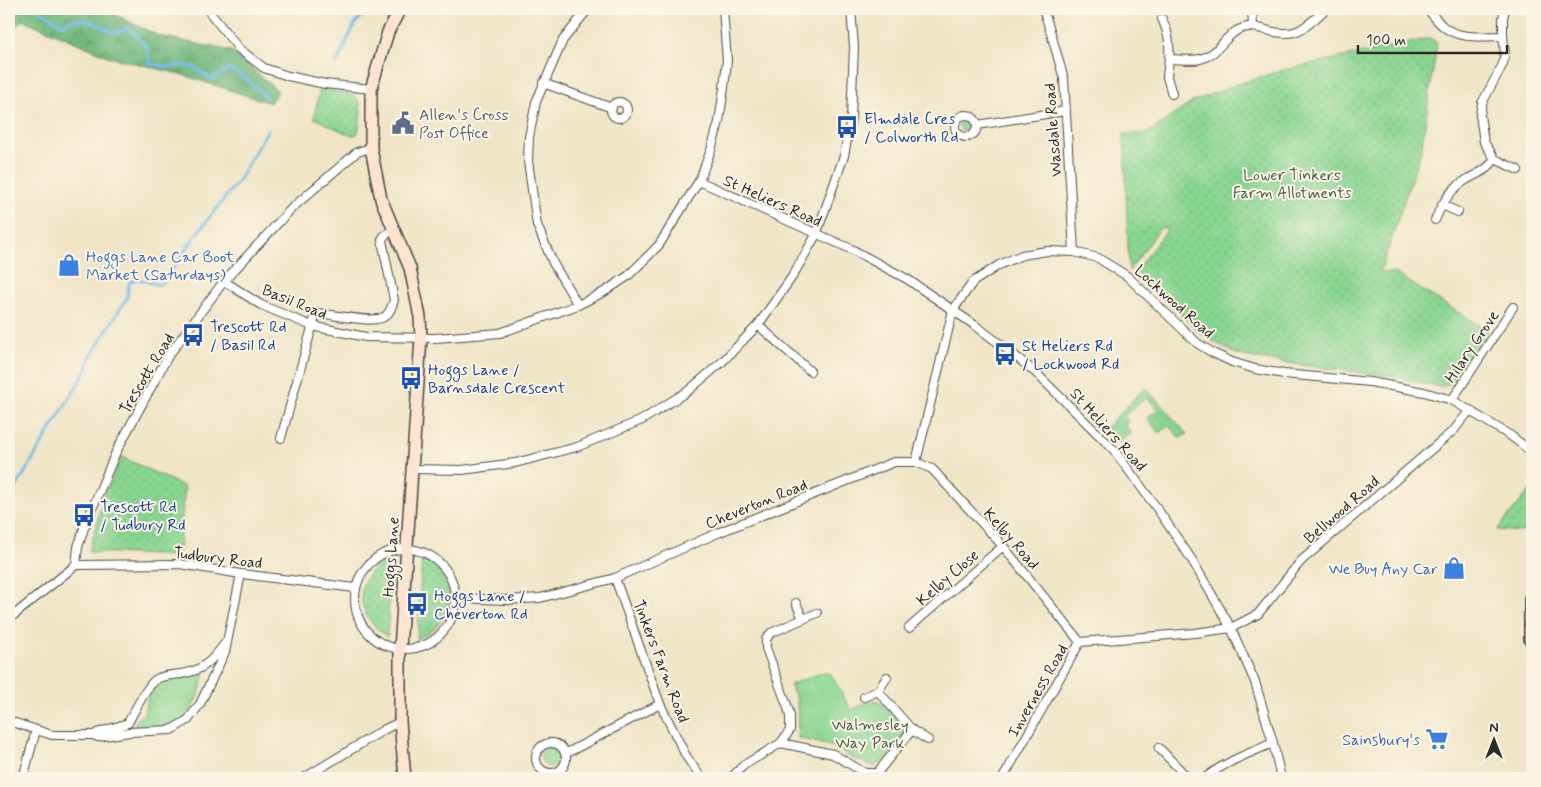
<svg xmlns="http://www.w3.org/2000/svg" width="1541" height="787" viewBox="0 0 1541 787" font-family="Mynerve,sans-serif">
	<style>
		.grass { fill: url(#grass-dots); stroke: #5a805e }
		.forest { fill: url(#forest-crowns); stroke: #4c7053 }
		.park { fill: #88d491; stroke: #5a805e }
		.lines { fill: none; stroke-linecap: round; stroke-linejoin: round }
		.stream { stroke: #70bae8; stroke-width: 3 }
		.street-casing { stroke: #494742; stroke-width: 10 }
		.secondary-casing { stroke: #494742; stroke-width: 14 }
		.highway-casing { stroke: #494742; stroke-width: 18 }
		.street { stroke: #fff; stroke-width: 8 }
		.secondary { stroke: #fde4d1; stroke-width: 11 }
		.highway { stroke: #fbbb8c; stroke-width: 15 }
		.labels { text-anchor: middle; stroke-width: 4; stroke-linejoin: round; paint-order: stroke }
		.service-label { font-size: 16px; fill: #4e5e75; stroke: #fcf5e5; text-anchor: start }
		.transit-label { font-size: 16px; fill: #164399; stroke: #fcf5e5; text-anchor: start }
		.street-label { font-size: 16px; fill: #2b2b2b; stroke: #fcf5e5 }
		.park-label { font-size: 16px; fill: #475e4a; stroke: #fcf5e5 }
		.shop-label { font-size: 16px; fill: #366cbe; stroke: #fcf5e5; text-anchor: end }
	</style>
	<defs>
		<pattern id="grass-dots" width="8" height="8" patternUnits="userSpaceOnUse" patternTransform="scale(1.25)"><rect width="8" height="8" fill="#88d491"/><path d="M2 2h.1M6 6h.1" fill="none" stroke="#76b67d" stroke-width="1.8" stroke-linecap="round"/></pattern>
		<pattern id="forest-crowns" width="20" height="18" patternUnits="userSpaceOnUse" patternTransform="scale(1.25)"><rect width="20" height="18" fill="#6eb67b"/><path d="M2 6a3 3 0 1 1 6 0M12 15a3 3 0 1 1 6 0" fill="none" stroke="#5b9465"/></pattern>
	</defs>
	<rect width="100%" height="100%" fill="#fcf5e5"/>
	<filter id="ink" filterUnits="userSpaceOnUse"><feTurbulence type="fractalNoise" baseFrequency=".02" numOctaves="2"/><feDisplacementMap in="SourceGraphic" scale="10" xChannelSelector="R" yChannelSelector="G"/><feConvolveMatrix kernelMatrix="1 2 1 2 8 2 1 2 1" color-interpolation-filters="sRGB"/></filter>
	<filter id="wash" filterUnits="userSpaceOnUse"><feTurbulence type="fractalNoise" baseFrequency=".0096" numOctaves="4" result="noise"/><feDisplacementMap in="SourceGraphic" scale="20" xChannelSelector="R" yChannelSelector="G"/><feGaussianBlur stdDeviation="1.12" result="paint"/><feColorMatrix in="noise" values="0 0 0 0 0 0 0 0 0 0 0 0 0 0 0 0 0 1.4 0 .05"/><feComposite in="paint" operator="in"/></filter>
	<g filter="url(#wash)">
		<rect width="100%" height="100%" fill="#f0e5c7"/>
		<!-- grass -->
		<g class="grass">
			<path d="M1430,38L1437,43L1421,151L1380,272L1395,273L1488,331L1457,377C1451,383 1447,385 1439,387L1391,376L1278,362L1249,357L1234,353L1216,343L1206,337L1188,321L1135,271L1167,230L1161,227L1129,271L1124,134L1148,133L1192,102L1235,85L1275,72Z"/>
			<path d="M320,88L353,95C365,102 360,121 358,132L356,135H350L314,118Z"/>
			<circle cx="966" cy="125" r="7"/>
			<polygon points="1145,387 1187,434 1180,438 1169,426 1159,433 1147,418 1158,410 1147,397 1124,416 1128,420 1125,425 1131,433 1117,443 1105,429"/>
			<polygon points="122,457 185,487 178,556 89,552 104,495"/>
			<path d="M1532,488C1532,505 1534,519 1522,532L1497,530Z"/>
			<path d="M392,556L387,637C352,612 352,575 392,556Z"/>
			<path d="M422,557C460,581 457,621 417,639Z"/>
			<path d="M203,671L205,672L200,691L187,718L169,727H133L138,718L144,714C149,675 170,678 203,671Z"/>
			<circle cx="551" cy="757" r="10"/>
		</g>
		<!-- forest -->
		<polygon class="forest" points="9,9 111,9 118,16 159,36 232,51 278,91 270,103 183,75 110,57 23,20 9,32"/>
		<!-- park -->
		<polygon class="park" points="823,672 831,674 851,710 870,701 878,701 907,728 890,755 874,767 850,757 838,748 798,738 797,700 790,685"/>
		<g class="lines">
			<!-- stream -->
			<g class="stream">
				<path d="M38,9L63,25C76,12 100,25 114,33L129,28L147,47L150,64L169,67L183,65L196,68L211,79L228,69L245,78L265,96"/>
				<polyline points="336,64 355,24 367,9"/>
				<polyline points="9,499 87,369 90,357 127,298 128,287 131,281 138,279 159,285 165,281 195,236 239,180 268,129"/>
			</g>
		</g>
	</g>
	<g filter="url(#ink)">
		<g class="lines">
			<defs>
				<g id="street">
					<polyline points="207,9 239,49 264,68 288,76 325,84 371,89"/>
					<polyline points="1043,9 1050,30 1064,79 1074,252"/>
					<polyline points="1252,9 1253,26"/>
					<path d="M1427,9C1433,15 1438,22 1444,27C1460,40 1483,36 1503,36"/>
					<polyline points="1505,9 1503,18 1503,36 1505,53 1503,64 1482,103 1480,115 1484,142 1495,159 1518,170"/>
					<path d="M1162,19C1169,33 1170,44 1169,59"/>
					<polyline points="543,83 612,108"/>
					<path d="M1172,94L1167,77L1169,59C1179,59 1191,61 1200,59C1219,55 1225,33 1243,28C1251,25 1258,28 1266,30C1297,39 1304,28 1326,9"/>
					<circle cx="619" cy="110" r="8"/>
					<circle cx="966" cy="126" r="11"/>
					<polyline points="977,125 1065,111"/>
					<polyline points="699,181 851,249 907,279 976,326 1008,350 1036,373 1113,449 1156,507 1192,560 1231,628 1255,682 1273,743 1281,778"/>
					<path d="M1458,212L1442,205C1448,196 1453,188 1463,182C1476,173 1485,173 1495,159"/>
					<polyline points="1435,220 1442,205"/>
					<polyline points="224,281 261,305 312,326 366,337 436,338 500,333 578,305 604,292 628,276 659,245 699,181 711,150 719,122 724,88 727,61 723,9"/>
					<polyline points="578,305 553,263 537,225 528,161 529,137 536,102 563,40 588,9"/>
					<polyline points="758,325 810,371"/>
					<polyline points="1452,400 1513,307"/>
					<path d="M281,438L316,313C332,314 372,324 384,317C390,313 392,307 394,300L382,240L384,236L394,229"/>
					<polyline points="916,462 932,469 1003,546 1080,642"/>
					<polyline points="412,469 462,470 515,463 577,447 642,420 688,391 722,362 758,325 792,277 816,235 844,156 851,118 854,47 851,9"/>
					<circle cx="405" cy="599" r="50"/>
					<polyline points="76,565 180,564 241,574 355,588"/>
					<polyline points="615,578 660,704 686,756 701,778"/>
					<polyline points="456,598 507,600 540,598 615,578 720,532 894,462 916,462 953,310 973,282 999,265 1022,255 1047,251 1074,252 1098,258 1127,276 1197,343 1213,353 1232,362 1255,369 1284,374 1370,382 1424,392 1452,400 1511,436 1532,452"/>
					<polyline points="9,619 76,565 78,547 84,528 116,452 168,356 224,281 292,208 357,152 371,148"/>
					<polyline points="803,619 817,613"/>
					<polyline points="909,628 1003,546"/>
					<polyline points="878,691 887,677"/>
					<polyline points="9,721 52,735 93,735 98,737 129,732 171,730 188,720 200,704 225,652 241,574"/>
					<polyline points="912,730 928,740"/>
					<path d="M97,733L128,723C134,712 146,687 155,680C162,675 172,675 181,674C204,671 213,659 226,642"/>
					<polyline points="781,743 833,754 865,773 877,773 912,730 878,691 864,697"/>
					<circle cx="551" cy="758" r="15"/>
					<polyline points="1159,748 1188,778"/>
					<polyline points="565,754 660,704"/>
					<polyline points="23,778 36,730"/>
					<polyline points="304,778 385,729 400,722"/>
					<polyline points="731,778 744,765 781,743 790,730 790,716 788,708 766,648 766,639 771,633 803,619 796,603"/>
					<polyline points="1003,778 1080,642 1195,633 1231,628 1258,614 1301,561 1454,430 1470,410"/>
					<path d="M1205,778C1225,762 1249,753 1273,743"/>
				</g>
				<polyline id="secondary" points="400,9 388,32 371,89 371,148 381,199 410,268 420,317 421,338 400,649 400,722 405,778"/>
				<polyline id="highway" points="1532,599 1532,639"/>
			</defs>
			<!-- street casing -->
			<use href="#street" class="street-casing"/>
			<!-- secondary casing -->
			<use href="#secondary" class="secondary-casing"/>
			<!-- highway casing -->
			<use href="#highway" class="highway-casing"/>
			<!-- street -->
			<use href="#street" class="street"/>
			<!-- secondary -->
			<use href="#secondary" class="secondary"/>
			<!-- highway -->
			<use href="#highway" class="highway"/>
		</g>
	</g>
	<!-- icons -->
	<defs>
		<symbol id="civic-bare" viewBox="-9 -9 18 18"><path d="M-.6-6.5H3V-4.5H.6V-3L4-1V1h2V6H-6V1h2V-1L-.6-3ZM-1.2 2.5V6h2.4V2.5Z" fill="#5c6f8a" stroke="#fcf5e5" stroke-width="2.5" paint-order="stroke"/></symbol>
		<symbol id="bus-bare" viewBox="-9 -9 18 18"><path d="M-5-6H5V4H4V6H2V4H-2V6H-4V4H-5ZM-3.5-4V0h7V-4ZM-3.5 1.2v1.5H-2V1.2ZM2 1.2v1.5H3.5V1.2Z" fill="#1a4fb4" stroke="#fcf5e5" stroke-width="2.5" paint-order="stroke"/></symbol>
		<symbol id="shop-bare" viewBox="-9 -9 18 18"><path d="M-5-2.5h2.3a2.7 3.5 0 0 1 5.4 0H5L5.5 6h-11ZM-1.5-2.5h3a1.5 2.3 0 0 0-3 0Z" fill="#3f7fe0" stroke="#fcf5e5" stroke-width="2.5" paint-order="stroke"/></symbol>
		<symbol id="supermarket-bare" viewBox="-9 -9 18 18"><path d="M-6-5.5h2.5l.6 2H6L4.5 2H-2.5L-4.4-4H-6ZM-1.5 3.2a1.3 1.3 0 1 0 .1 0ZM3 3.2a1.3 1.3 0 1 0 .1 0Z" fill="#3f7fe0" stroke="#fcf5e5" stroke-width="2.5" paint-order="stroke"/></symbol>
	</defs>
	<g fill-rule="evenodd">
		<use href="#civic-bare" x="387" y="107" width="32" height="32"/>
		<use href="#bus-bare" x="831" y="111" width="32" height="32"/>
		<use href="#shop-bare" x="53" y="249" width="32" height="32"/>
		<use href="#bus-bare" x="177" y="319" width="32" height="32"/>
		<use href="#bus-bare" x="989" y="338" width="32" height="32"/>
		<use href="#bus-bare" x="395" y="362" width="32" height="32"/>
		<use href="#bus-bare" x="68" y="499" width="32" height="32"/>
		<use href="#shop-bare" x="1438" y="552" width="32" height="32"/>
		<use href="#bus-bare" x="401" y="588" width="32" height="32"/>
		<use href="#supermarket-bare" x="1421" y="723" width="32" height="32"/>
	</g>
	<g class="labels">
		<!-- service labels -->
		<g class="service-label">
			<text x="419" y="120">Allen's Cross<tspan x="419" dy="18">Post Office</tspan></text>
		</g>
		<!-- transit labels -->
		<g class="transit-label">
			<text x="864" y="124">Elmdale Cres<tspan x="864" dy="18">/ Colworth Rd</tspan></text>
			<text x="210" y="332">Trescott Rd<tspan x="210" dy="18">/ Basil Rd</tspan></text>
			<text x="1022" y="351">St Heliers Rd<tspan x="1022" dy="18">/ Lockwood Rd</tspan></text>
			<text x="428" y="375">Hoggs Lane /<tspan x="428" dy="18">Barnsdale Crescent</tspan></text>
			<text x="100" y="512">Trescott Rd<tspan x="100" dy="18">/ Tudbury Rd</tspan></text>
			<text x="434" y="601">Hoggs Lane /<tspan x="434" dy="18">Cheverton Rd</tspan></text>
		</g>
		<!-- street labels -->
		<g class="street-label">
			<text transform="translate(1052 130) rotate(-94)" y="6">Wasdale Road</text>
			<text transform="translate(773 200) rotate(24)" y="6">St Heliers Road</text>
			<text transform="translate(295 301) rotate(22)" y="6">Basil Road</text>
			<text transform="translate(1175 301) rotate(42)" y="6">Lockwood Road</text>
			<text transform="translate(1471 346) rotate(-56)" y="6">Hilary Grove</text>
			<text transform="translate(146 373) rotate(-59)" y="6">Trescott Road</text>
			<text transform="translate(1109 429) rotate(48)" y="6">St Heliers Road</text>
			<text transform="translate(756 503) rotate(-22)" y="6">Cheverton Road</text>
			<text transform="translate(1341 509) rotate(-41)" y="6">Bellwood Road</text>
			<text transform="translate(1012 538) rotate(49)" y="6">Kelby Road</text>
			<text transform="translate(218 557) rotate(7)" y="6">Tudbury Road</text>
			<text transform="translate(390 557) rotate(-86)" y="6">Hoggs Lane</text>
			<text transform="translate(947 577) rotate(-41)" y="6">Kelby Close</text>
			<text transform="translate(662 661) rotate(69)" y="6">Tinkers Farm Road</text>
			<text transform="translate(1037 690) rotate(-60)" y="6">Inverness Road</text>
		</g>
		<!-- park labels -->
		<g class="park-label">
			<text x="1292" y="180">Lower Tinkers<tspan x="1292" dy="18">Farm Allotments</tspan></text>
			<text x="870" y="730">Walmesley<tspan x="870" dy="18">Way Park</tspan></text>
		</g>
		<!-- shop labels -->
		<g class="shop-label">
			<text x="86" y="262" text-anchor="start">Hoggs Lane Car Boot<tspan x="86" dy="18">Market (Saturdays)</tspan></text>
			<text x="1438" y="574">We Buy Any Car</text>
			<text x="1420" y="745">Sainsbury's</text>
		</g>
	</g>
	<!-- margin -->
	<rect width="1541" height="787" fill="none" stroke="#fcf5e5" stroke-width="30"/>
	<!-- north arrow -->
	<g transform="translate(1494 740)" stroke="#fcf5e5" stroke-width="4" paint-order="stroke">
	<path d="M0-4L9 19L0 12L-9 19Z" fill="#2b2b2b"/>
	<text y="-8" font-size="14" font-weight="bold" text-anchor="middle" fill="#2b2b2b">N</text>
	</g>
	<!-- scale -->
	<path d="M1358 45v8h149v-8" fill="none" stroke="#2b2b2b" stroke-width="2.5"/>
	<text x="1366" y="45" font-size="15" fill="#2b2b2b" stroke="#fcf5e5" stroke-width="4" paint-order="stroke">100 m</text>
</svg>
